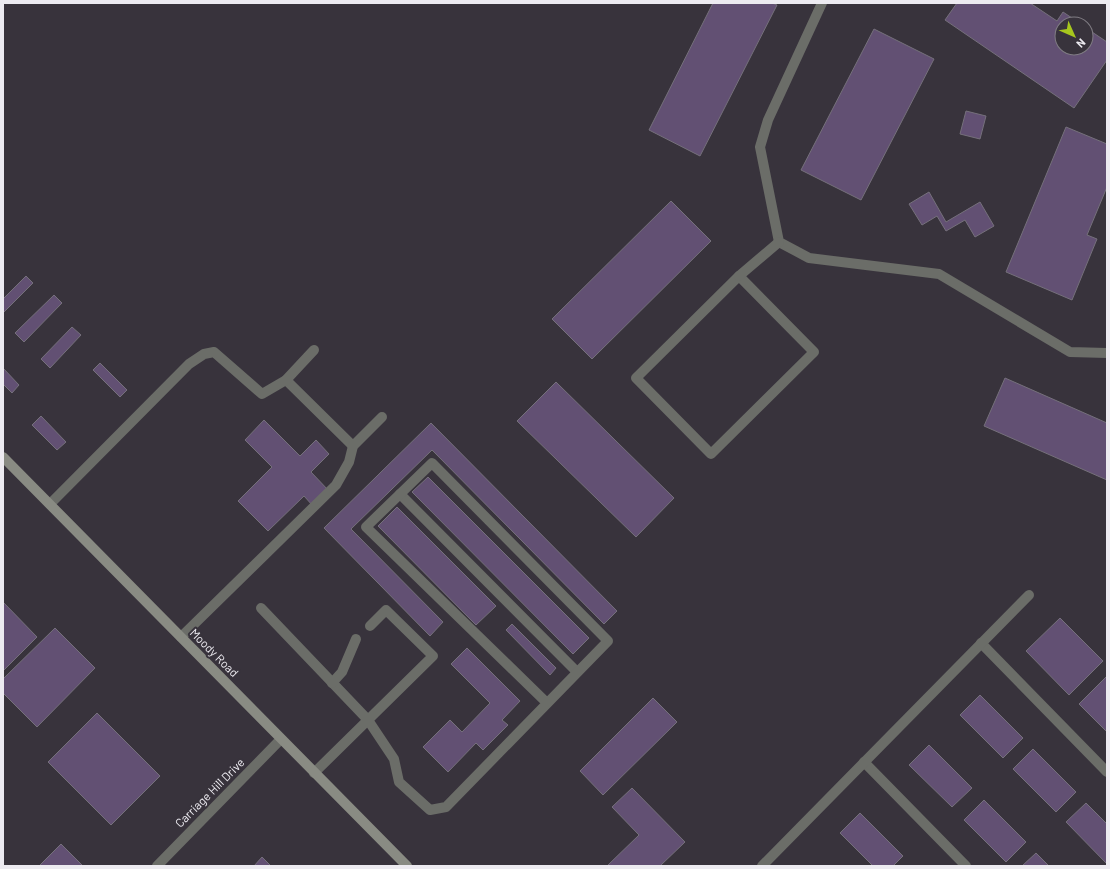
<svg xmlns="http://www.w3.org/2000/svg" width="1110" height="869" viewBox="0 0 1110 869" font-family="Barlow,sans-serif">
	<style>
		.building { fill: #625073; stroke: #75707b }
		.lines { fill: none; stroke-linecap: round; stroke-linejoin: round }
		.lane { stroke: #6b6d68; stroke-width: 10 }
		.street { stroke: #6b6d68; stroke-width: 10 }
		.secondary { stroke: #898b83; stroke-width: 10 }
		.labels { text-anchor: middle; stroke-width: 4; stroke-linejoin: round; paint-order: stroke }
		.street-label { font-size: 12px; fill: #edebf1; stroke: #38333c }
	</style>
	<rect width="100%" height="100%" fill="#38333c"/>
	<!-- building -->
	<g class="building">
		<polygon points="713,3 772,3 777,5 700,156 649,130"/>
		<polygon points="957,3 1030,3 1057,21 1063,12 1081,24 1062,24 1062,48 1086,48 1086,28 1107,42 1107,60 1074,108 945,20"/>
		<polygon points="874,29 934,59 861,200 801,170"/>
		<polygon points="966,111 986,116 980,139 960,134"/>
		<polygon points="1066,127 1107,144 1107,187 1087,235 1097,239 1072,300 1006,272"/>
		<polygon points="929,192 946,222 980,202 994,226 975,237 965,220 946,231 937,216 922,225 909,204"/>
		<polygon points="671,201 711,241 592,359 552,319"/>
		<polygon points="26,276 33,283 3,313 3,299"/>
		<polygon points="54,295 62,303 24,342 15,333"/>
		<polygon points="72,327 81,335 50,368 41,359"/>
		<polygon points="100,363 127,390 120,397 93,370"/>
		<polygon points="3,368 19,385 12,393 3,384"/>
		<polygon points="1005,378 1107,423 1107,480 984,426"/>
		<polygon points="556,382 674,498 636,537 517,421"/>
		<polygon points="41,416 66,442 57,450 32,425"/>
		<polygon points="264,420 300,456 316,440 329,454 311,472 329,491 313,506 304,496 268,531 238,501 272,467 245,440"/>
		<polygon points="431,423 617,611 604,624 432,450 351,529 443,622 430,636 324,528"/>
		<polygon points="428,477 589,638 573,654 412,492"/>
		<polygon points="397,507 496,606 476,625 378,526"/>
		<polygon points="3,602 37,637 3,671"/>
		<polygon points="1060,618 1103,661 1069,695 1026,651"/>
		<polygon points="512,624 556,668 550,675 506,630"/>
		<polygon points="55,628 95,668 37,727 3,693 3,679"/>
		<polygon points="467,648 520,701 502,720 508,725 483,750 476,743 448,772 423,747 450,720 462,732 490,703 451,664"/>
		<polygon points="1107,676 1107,732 1079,704"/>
		<polygon points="980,695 1023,738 1003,758 960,715"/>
		<polygon points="653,698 677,722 603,795 580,771"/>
		<polygon points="97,713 160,776 111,825 48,762"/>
		<polygon points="929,745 972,788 952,807 909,765"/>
		<polygon points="1033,749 1076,792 1056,812 1013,769"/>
		<polygon points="632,788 685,842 660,866 607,866 639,835 612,807"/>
		<polygon points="984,800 1026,842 1006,862 964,820"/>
		<polygon points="1086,803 1107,824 1107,864 1066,822"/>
		<polygon points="860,813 903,856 893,866 873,866 840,833"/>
		<polygon points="61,844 83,866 39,866"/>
		<polygon points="1036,853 1049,866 1022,866"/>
		<polygon points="262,857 271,866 254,866"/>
	</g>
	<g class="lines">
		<!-- lane -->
		<g class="lane">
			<polyline points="822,3 768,120 760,147 779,242 809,258 939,274 1070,352 1107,353"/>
			<polygon points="739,276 814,352 711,454 636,378"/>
			<polyline points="739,276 779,242"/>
			<polyline points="286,380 353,446"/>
			<polyline points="400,494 577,672"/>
			<polyline points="50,504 189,364 204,354 214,352 262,394 286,380 314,350"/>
			<polyline points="261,608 368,720 394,759 399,782 430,810 446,807 608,641 432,463 366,527 547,703"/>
			<polyline points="181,637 336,485 349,462 353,446 382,417"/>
			<polyline points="981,643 1107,772"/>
			<polyline points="332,683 342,672 356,639"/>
			<polyline points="864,762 966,866"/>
			<polyline points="314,773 433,656 386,610 370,626"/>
		</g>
		<!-- street -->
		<g class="street">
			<polyline points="157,866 281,739"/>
			<polyline points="762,866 1029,595"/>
		</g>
		<!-- secondary -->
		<polyline class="secondary" points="3,457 407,866"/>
	</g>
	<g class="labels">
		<!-- street labels -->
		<g class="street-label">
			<text transform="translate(214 653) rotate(45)" y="4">Moody Road</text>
			<text transform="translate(210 793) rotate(-45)" y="4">Carriage Hill Drive</text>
		</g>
	</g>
	<!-- border -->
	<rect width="1110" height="869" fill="none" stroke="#edebf1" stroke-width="8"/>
	<!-- north arrow -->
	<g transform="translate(1074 36) rotate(135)"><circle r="19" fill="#38333c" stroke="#807d84"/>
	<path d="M0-3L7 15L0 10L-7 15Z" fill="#a7c71e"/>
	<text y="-6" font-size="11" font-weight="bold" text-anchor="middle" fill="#edebf1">N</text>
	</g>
</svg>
